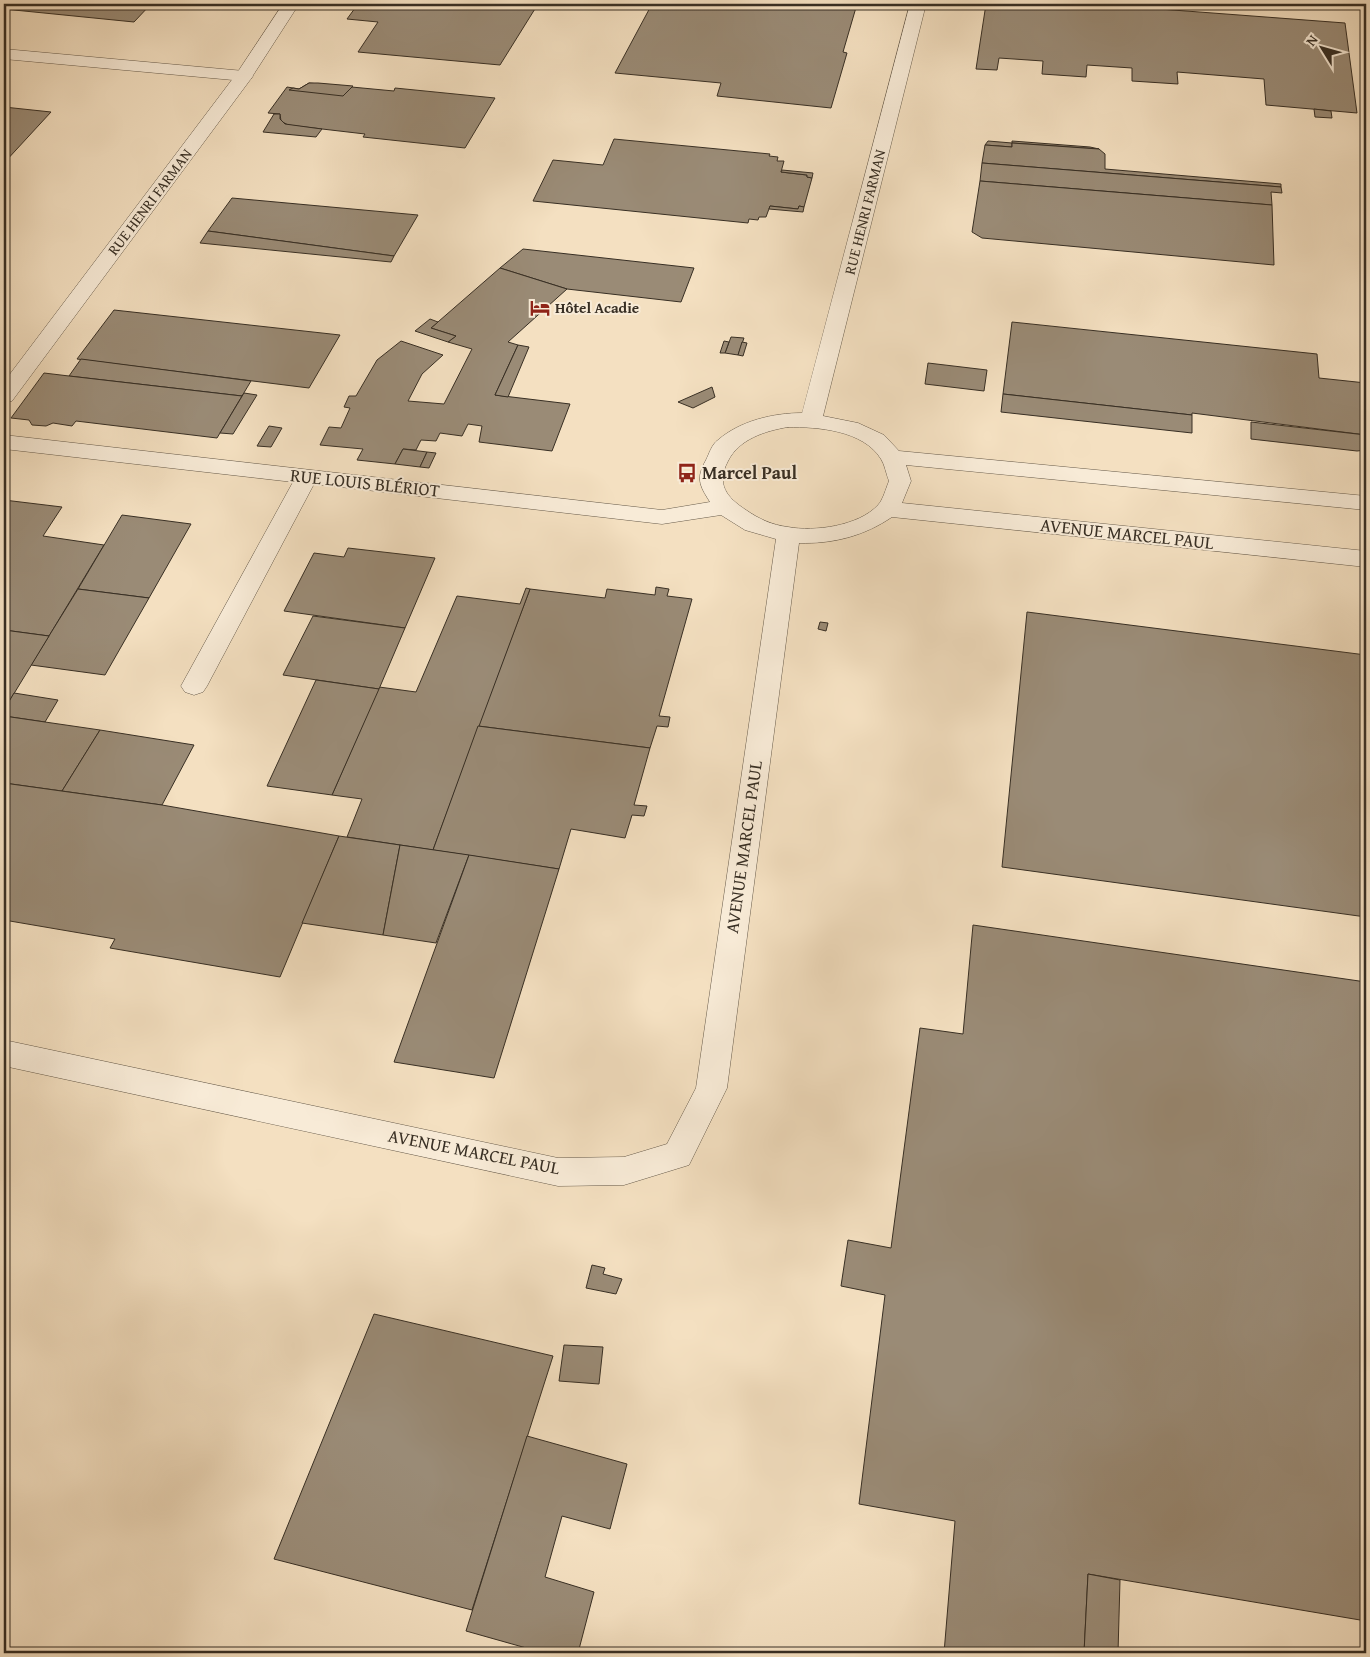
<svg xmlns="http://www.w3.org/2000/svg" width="1370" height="1657" viewBox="0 0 1370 1657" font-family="'Gentium Book Plus',serif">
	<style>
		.building { fill: #9a8b76; stroke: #382f24 }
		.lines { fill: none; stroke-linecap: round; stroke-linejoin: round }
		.service-casing { stroke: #675b4b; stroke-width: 1 }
		.minor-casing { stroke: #675b4b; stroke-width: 1 }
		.service { fill: #f8ebd7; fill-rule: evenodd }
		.minor { fill: #f8ebd7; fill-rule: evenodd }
		.labels { text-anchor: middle; stroke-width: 4; stroke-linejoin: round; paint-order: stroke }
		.far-street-label { font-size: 15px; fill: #382f24; stroke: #f8ebd7 }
		.far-poi-label { font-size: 15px; font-weight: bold; fill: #382f24; stroke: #f8ebd7; text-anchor: start }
		.poi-label { font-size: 18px; font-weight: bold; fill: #382f24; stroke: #f8ebd7; text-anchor: start }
		.street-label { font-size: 18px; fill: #382f24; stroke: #f8ebd7 }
	</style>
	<rect width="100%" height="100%" fill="#f4e0c1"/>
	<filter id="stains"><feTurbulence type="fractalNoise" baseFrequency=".004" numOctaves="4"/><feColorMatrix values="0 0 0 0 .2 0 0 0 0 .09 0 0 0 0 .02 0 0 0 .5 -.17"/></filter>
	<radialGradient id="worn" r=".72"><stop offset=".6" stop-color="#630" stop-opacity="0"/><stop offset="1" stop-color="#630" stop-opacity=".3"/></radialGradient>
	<!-- building -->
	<g class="building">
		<polygon points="4,4 151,4 134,22 4,9"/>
		<polygon points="358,4 538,4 500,65 358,52 378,22 347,19"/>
		<polygon points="652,4 857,4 843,52 847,53 831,108 717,96 721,83 615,73"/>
		<polygon points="986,4 1093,4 1345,23 1357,113 1266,105 1264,79 1177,72 1178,84 1132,81 1132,68 1087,65 1086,77 1042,74 1043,61 999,58 997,70 976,69"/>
		<polygon points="309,83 394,91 395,88 495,98 465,148 363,137 365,134 288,125 281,121 280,114 268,113 287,87 299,89"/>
		<polygon points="309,83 318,83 353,86 343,96 289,90 293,88 299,89"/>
		<polygon points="4,107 51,112 4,163"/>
		<polygon points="1314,109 1331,111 1332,118 1315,117"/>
		<polygon points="274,114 280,114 280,119 285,124 322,129 316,137 263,132"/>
		<polygon points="614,139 770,154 769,156 778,157 777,161 784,161 781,172 807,175 807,177 812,178 804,207 799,206 798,209 770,206 766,217 759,217 758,220 749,219 748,223 533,201 553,160 603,165"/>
		<polygon points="988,141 1012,143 1012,147 985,145"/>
		<polygon points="1012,141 1090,147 1099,149 1012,143"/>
		<polygon points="1012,143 1099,149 1105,154 1105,169 1281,184 1281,187 982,163 985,145 1012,147"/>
		<polygon points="982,163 1281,187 1282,193 1271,192 1272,205 980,181"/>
		<polygon points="782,170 813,173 812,178 807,177 807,175 781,172"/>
		<polygon points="980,181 1272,205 1274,265 982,238 972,232"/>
		<polygon points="232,198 418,215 394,256 208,231"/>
		<polygon points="770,206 798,209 799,206 804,207 803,212 769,209"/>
		<polygon points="208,231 394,256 391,262 200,243"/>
		<polygon points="523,249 694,268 681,302 567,289 500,268"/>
		<polygon points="500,268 567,289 508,342 518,345 495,395 570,404 552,451 479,442 482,426 468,424 462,436 440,433 436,441 421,440 416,450 403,449 395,464 357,460 363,449 320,445 329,427 341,428 350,408 344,407 349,396 356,396 377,360 401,341 443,355 422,374 408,401 444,404 472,349 448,342 456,336 431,328"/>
		<polygon points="114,310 340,335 309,388 77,359"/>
		<polygon points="430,319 438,322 431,328 456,336 448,342 415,331"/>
		<polygon points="1012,322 1317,354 1319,378 1366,383 1366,435 1192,413 1192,415 1003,394"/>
		<polygon points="731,337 744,338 738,355 725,353"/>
		<polygon points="724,341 729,342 725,353 720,353"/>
		<polygon points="742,342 747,343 743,356 738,355"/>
		<polygon points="518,345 529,347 508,397 495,395"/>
		<polygon points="81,359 251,381 242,396 69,376"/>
		<polygon points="928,363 987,370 984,391 925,384"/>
		<polygon points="44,373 69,376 242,396 217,438 76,421 72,426 53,423 46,426 32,425 29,420 11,418"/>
		<polygon points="712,387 715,397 693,408 678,402"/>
		<polygon points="244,393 257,395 233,434 220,433"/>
		<polygon points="1003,394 1192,415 1192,433 1001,412"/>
		<polygon points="1251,422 1366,435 1366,450 1357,451 1251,439"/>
		<polygon points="269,426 282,428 271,447 257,446"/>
		<polygon points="403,449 427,452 420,467 395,464"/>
		<polygon points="427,452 436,453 429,468 420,467"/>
		<polygon points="4,500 62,507 43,536 104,545 49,636 4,630"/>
		<polygon points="122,515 191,524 149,598 78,589"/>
		<polygon points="348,548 435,558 405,628 284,611 314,553 344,557"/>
		<polygon points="656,587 669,589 667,596 692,599 659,716 670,717 668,727 657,726 650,748 478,726 530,589 605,598 607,589 655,595"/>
		<polygon points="526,588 530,589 433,850 347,837 362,799 332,795 379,687 416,692 457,596 520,604"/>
		<polygon points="78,589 149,598 105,675 31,665"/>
		<polygon points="1027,612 1366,655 1366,917 1002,867"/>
		<polygon points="313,616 405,628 379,689 283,675"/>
		<polygon points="820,622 828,623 826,631 818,629"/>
		<polygon points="4,630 49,636 4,710"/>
		<polygon points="316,680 379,689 332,795 267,786"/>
		<polygon points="14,693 58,700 45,722 4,716 4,710"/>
		<polygon points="4,716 45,722 100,730 62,791 4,783"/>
		<polygon points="478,726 650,748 634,805 647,806 644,816 632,815 625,838 571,829 559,869 433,850"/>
		<polygon points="100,730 194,745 162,805 62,791"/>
		<polygon points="4,783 162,805 339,836 280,977 110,948 115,939 4,920"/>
		<polygon points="339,836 400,845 383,935 302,923"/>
		<polygon points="400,845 469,855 436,943 383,935"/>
		<polygon points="469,855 559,869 494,1078 394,1062"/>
		<polygon points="973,925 1366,982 1366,1621 1088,1574 1084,1653 944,1653 955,1521 859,1504 885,1295 841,1286 848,1240 891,1248 920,1028 963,1034"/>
		<polygon points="592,1265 605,1268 603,1274 622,1279 616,1294 586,1288"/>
		<polygon points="374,1314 553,1356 472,1610 274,1559"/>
		<polygon points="564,1345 603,1347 599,1384 559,1381"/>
		<polygon points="527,1436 627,1464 610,1529 562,1516 545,1577 594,1592 578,1653 544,1653 466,1631"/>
		<polygon points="1088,1574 1120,1580 1118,1653 1084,1653"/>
	</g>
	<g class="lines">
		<defs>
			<polygon id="service" points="4,49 244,71 250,72 253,76 250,80 244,81 4,59"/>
			<g id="minor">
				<polygon points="283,4 299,4 250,80 12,401 4,402 4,382 237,73"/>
				<path d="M910,4H926L823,416L858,423L884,435L899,451L1366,496V510L906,465L911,481L902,503L1366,551V567L892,517C864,536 833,544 799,543L727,1088L689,1165L624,1185L558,1186L4,1066V1040L558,1158L624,1157L667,1144L696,1088L776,539L745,530L721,515L662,524L314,484L207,686L203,692L194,695L185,692L181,686L293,482L4,449V435L662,510L710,502C699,485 696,478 706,460C709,454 712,444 718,440C740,421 773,413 802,413ZM788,427C818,427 863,430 881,459C885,465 886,474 889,481C886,488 883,500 878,505C859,526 814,532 788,527C772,525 759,519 746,510C726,497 716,484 728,461C739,439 765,431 788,427Z"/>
			</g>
		</defs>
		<!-- service casing -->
		<use href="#service" class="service-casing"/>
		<!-- minor casing -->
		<use href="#minor" class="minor-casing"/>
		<!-- service -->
		<use href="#service" class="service"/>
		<!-- minor -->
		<use href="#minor" class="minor"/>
	</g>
	<!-- icons -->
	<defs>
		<symbol id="hotel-bare" viewBox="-9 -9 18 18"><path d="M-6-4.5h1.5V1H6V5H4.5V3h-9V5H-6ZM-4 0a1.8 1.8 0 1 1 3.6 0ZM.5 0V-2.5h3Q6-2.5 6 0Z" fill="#8f2418" stroke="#f8ebd7" stroke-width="2.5" paint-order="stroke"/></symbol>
		<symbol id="bus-bare" viewBox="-9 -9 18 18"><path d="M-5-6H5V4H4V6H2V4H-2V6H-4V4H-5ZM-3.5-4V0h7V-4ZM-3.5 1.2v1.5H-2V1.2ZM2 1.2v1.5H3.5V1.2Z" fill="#8f2418" stroke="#f8ebd7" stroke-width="2.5" paint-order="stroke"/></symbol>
	</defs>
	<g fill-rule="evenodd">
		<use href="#hotel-bare" x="526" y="294" width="28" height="28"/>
		<use href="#bus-bare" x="673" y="459" width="28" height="28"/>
	</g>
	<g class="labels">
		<!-- far-street labels -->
		<g class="far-street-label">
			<text transform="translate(150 202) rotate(-53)" y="5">RUE HENRI FARMAN</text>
			<text transform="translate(865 212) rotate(-76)" y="5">RUE HENRI FARMAN</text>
		</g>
		<!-- far-poi labels -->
		<g class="far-poi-label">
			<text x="555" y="313">Hôtel Acadie</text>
		</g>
		<!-- poi labels -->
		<g class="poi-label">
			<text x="702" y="479">Marcel Paul</text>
		</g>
		<!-- street labels -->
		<g class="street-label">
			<text transform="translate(365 483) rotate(6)" y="6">RUE LOUIS BLÉRIOT</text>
			<text transform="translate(1127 534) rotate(6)" y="6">AVENUE MARCEL PAUL</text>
			<text transform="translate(744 847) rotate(-82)" y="6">AVENUE MARCEL PAUL</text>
			<text transform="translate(474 1152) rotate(11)" y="6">AVENUE MARCEL PAUL</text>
		</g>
	</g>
	<!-- margin -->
	<rect width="1370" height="1657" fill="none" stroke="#f4e0c1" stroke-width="20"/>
	<rect x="5" y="5" width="1360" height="1647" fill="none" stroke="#382f24" stroke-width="2.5"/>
	<rect x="10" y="10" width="1350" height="1637" fill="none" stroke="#382f24"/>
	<!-- north arrow -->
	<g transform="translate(1322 48) rotate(307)" stroke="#f8ebd7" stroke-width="4" paint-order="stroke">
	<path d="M0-4L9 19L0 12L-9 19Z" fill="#382f24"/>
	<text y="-8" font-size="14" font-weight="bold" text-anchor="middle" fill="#382f24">N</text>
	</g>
	<rect width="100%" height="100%" filter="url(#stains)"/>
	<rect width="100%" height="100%" fill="url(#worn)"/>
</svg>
